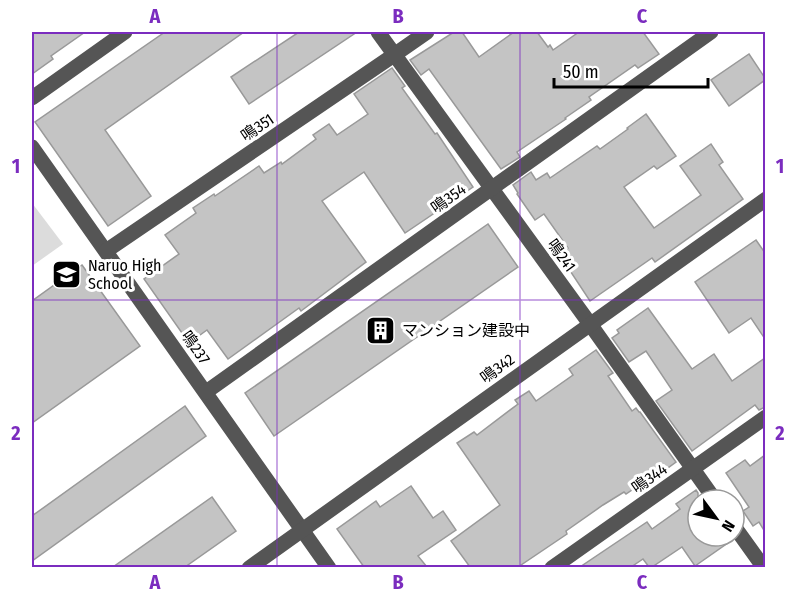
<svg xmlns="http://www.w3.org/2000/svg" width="797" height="599" viewBox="0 0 797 599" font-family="'Fira Sans Condensed','Noto Sans JP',sans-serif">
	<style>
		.pitch { fill: #dcdcdc }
		.building { fill: #c4c4c4; stroke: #999; stroke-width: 1.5 }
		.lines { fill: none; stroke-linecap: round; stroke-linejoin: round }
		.minor { stroke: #555; stroke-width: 15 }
		.grid { fill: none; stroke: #7b2cbf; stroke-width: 1.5; stroke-opacity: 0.55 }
		.labels { text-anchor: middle; stroke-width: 6; stroke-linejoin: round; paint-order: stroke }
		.street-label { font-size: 16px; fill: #000; stroke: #fff }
		.poi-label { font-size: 16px; fill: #000; stroke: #fff; text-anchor: start }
		.neatline { fill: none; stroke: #7b2cbf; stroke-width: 2 }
		.grid-label { font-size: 20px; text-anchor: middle; font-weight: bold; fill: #7b2cbf }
	</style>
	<rect width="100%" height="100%" fill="#fff"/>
	<!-- pitch -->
	<polygon class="pitch" points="32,203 63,244 32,266"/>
	<!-- building -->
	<g class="building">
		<polygon points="32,32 85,32 51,56 53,59 32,74"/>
		<polygon points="165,32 244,32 105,130 151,196 108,226 35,122"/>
		<polygon points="299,32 357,32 249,104 231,77"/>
		<polygon points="454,32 462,32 479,57 514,32 537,32 548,47 550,45 553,50 579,32 643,32 659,54 638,68 635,65 589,97 591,100 565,118 566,119 517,152 520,157 501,169 429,69 421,75 410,60"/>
		<polygon points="749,54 765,78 765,80 729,106 711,80"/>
		<polygon points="392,68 405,86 402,88 435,134 437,133 473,187 405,233 364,172 322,201 366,262 301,311 299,308 228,359 207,330 189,343 144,279 179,254 165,235 196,213 193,208 214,194 215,196 259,166 264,173 281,162 282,164 316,139 313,135 329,124 337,135 368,114 354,94"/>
		<polygon points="646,114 676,156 657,169 654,166 624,187 654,228 701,195 680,166 711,144 723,162 719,165 743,199 655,262 652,258 590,301 559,254 568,248 544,214 535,220 517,194 518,193 513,185 531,172 536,180 547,173 550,178 597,146 600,149 628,129 627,128"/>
		<polygon points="488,224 518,267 274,436 245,393"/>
		<polygon points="756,240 765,253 765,339 751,318 729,333 695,282"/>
		<polygon points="82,265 140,346 32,423 32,301"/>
		<polygon points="648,308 692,369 714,354 732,381 765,358 765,407 759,410 755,405 692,451 656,401 672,390 646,351 629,362 612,338 619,333 617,330"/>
		<polygon points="596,350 613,373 608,376 632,411 636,408 639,412 640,412 676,462 636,491 635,488 626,494 624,492 603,505 566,531 567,534 518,567 470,567 451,541 500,505 457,443 474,432 477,435 518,404 515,400 529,391 536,401 573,375 569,369"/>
		<polygon points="185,406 206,436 32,561 32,516"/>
		<polygon points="765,455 765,532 759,522 753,526 743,511 749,507 726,473 745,460 750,466"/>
		<polygon points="411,486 433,518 443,511 456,530 418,556 427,567 364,567 337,529 376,501 380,507"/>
		<polygon points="696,490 698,493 698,536 729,536 732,540 695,566 682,547 652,567 649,567 643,559 631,567 580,567 647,522 652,529 680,509 676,504"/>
		<polygon points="212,497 236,531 185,567 113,567"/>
	</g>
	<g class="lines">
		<!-- minor -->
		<g class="minor">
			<polyline points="378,32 590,324 715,500"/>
			<polyline points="32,98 125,32"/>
			<polyline points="32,147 329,568"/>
			<polyline points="106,251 394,55 427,32"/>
			<polyline points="206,392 711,32"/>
			<polyline points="734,526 764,568"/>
			<polyline points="249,568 766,199"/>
			<polyline points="552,568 766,417"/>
		</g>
	</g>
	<!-- grid -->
	<path class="grid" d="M277,32V568M520,32V568M32,300H766"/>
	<!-- icons -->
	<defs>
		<symbol id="school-square" viewBox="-11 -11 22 22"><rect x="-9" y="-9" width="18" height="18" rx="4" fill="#000" stroke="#fff"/><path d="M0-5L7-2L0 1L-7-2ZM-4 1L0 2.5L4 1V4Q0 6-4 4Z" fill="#fff"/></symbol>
		<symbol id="building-square" viewBox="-11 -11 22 22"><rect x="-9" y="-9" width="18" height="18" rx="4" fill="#000" stroke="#fff"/><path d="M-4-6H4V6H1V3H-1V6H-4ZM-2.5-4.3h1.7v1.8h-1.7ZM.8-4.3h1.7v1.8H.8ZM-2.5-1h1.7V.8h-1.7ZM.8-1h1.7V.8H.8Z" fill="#fff"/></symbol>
	</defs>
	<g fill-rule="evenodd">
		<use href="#school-square" x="50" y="258" width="33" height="33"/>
		<use href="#building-square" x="364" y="314" width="33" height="33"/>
	</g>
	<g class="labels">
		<!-- street labels -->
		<g class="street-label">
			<text transform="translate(257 127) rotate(-34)" y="6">鳴351</text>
			<text transform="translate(448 198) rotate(-35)" y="6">鳴354</text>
			<text transform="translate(562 255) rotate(54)" y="6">鳴241</text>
			<text transform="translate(196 347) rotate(55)" y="6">鳴237</text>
			<text transform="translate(497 368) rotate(-36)" y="6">鳴342</text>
			<text transform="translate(649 478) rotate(-35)" y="6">鳴344</text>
		</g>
		<!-- poi labels -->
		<g class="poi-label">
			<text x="88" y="271">Naruo High<tspan x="88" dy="18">School</tspan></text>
			<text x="402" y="336">マンション建設中</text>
		</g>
	</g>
	<!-- border -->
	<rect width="797" height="599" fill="none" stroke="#ffffff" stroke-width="66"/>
	<!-- north arrow -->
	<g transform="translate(716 518) rotate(123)"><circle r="28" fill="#ffffff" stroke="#999999" stroke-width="1.5"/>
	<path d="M0-4.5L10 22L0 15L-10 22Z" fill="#000000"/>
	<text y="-9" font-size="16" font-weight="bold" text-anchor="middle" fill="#000000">N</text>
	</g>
	<!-- scale -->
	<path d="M554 78v9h154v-9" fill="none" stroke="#000000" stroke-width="3"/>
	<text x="563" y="78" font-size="18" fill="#000000" stroke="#ffffff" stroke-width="4.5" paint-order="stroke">50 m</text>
	<rect x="33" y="33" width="731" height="533" class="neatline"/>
	<g class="grid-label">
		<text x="155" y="23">A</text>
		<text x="398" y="23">B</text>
		<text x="642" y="23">C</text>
		<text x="16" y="173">1</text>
		<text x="780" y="173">1</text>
		<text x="16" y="440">2</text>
		<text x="780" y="440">2</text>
		<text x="155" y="589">A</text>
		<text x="398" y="589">B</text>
		<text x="642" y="589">C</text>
	</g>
</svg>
